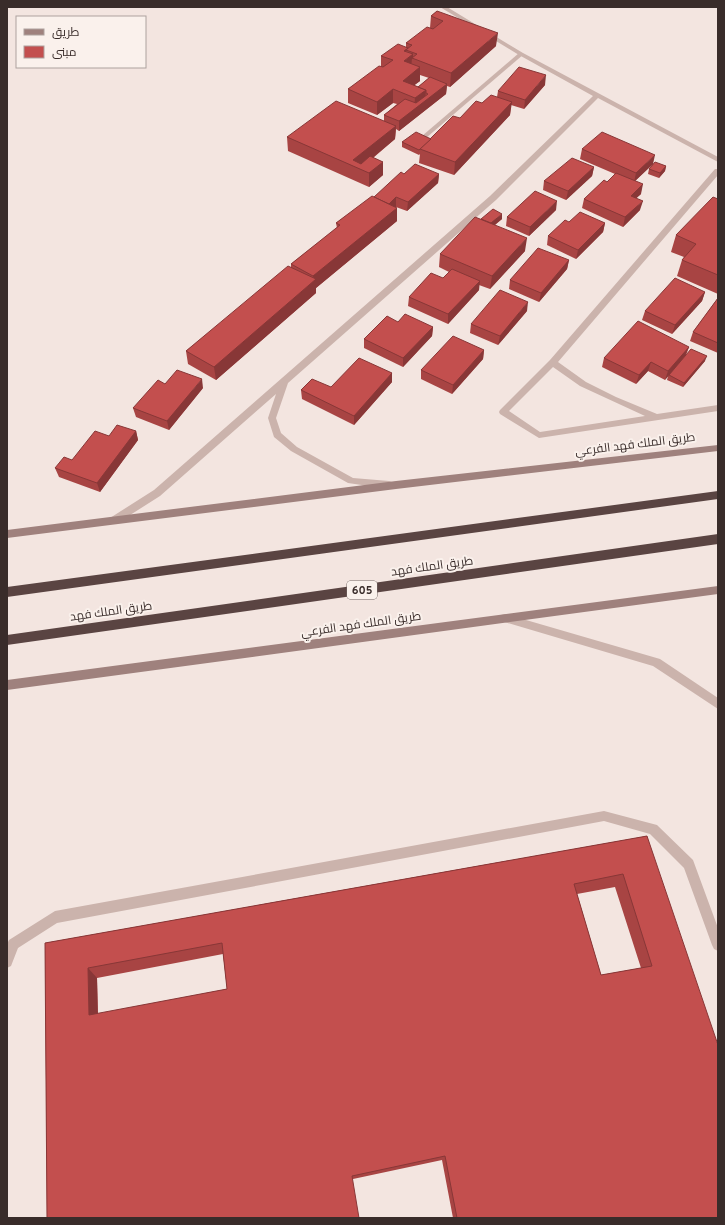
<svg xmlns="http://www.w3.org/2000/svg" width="725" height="1225" viewBox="0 0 725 1225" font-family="Overpass,Cairo,sans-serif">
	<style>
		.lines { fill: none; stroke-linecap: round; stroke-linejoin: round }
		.service { fill: #cbb3ac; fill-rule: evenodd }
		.minor { fill: #cbb3ac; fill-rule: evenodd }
		.tertiary { fill: #cbb3ac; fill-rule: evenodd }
		.secondary { fill: #9f817d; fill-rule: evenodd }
		.motorway { fill: #5a4442; fill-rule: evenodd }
		.wall { fill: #a84443; fill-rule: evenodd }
		.shaded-wall { fill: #883737 }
		.building { fill: #c34f4e; stroke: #883737; fill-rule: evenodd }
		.labels { text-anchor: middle; stroke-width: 4; stroke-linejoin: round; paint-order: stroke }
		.shield { fill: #faf1ec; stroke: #736764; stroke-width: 1 }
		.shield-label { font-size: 11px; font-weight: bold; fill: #392c2a }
		.street-label { font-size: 12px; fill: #392c2a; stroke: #faf1ec }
	</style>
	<rect width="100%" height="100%" fill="#f3e5e0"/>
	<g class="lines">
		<!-- service -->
		<g class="service">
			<polygon points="519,53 524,54 426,138 422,138 422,136"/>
			<polygon points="604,811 657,825 693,860 718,928 718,951 714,949 712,945 684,868 650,834 604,821 57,923 18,948 11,966 7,968 7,944 9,940 55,911"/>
		</g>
		<!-- minor -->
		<g class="minor">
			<polygon points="440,7 447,7 523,53 718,157 718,162 598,98 496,200 288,383 276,418 281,433 297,447 353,478 389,481 392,482 394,485 392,488 389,489 348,483 291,451 274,437 268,418 276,394 160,496 116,524 110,524 108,521 110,518 154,490 490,196 593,96 519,55"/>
			<path d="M715,169H718V175L558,362L586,382L616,397L657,414L718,405V411L539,438L500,414L499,412L500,410L550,360ZM553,367L580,386L645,416L540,432L509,411Z"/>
		</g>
		<!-- tertiary -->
		<polygon class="tertiary" points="505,614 660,659 718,698 718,709 653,666 501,621 500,618 501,615"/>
		<!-- secondary -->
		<g class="secondary">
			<polygon points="718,445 718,451 396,489 7,538 7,530 396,481"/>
			<polygon points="718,586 718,594 7,690 7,680"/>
		</g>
		<!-- motorway -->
		<g class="motorway">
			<polygon points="718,491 718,499 7,597 7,587"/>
			<polygon points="718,534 718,544 7,645 7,635"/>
		</g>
	</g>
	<!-- wall -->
	<g class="wall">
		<path d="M437,11L496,46L450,87L447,86L446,94L399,131L396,129L395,139L373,158L383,162V175L369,187L288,151L287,137L384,121V115L397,104L393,103L377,115L348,103V89L381,67V56L406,47V43L430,28L431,16ZM420,75L429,78L418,87L414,85L420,81Z"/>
		<polygon points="545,85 524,109 511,105 510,115 454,175 419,163 420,154 419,155 402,147 402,142 431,139 482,103 497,97 498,91"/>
		<polygon points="582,149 653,164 666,166 665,171 659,178 648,174 649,169 653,164 635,181 641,194 636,198 640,210 623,227 582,208 584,199 607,182 615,174 580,159"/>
		<polygon points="594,167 592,176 566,200 543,190 544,181"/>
		<polygon points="404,174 439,174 438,183 407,211 396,207 395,207 397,221 316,288 316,293 216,380 188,364 186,351 291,267 291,264 337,228 336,223 374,197"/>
		<polygon points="718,196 718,294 677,276 682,260 684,257 671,252 676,235 717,198"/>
		<polygon points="556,210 529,236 506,226 507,217"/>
		<polygon points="481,219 502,219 495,225 525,251 490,289 479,285 479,290 448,324 408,306 409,297 443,278 449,272 439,267 440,254"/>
		<polygon points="569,222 605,223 603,232 576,259 547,245 548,236"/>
		<polygon points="569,260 567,269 539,302 509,289 510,280"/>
		<polygon points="705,292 702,301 672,334 642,320 645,311"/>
		<polygon points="718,298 718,353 690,341 693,332"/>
		<polygon points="527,311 498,345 470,333 471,324"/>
		<polygon points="398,322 433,327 432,336 403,367 364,348 364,339"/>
		<polygon points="689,347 686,355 705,361 683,387 667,380 668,376 665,380 648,371 636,384 602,367 604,358"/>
		<polygon points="484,350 483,359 452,394 421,379 421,370"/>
		<polygon points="392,373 392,382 354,425 302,399 301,390 331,387"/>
		<polygon points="203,388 169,430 136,417 133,408"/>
		<polygon points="136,431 138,440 100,492 59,477 55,468 72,460 109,436"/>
		<path d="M647,836L718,1218H453L442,1160L353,1179L47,1218L45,943ZM615,887L641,968L601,975L577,894ZM223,954L227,989L98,1014L97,978Z"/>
	</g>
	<!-- shaded-wall -->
	<g class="shaded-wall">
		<polygon points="498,33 496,46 450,87 451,73"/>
		<polygon points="408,48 407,51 406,50 406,60 413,54 413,59 412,58 411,69 404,74 404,51"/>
		<polygon points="420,67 420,81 403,94 403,81"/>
		<polygon points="546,75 545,85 524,109 525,100"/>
		<polygon points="447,84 446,94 399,131 399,121 414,109 415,98 426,90 425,101"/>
		<polygon points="393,89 393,103 377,115 377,102"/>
		<polygon points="512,102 510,115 454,175 455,162"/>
		<polygon points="396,126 395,139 359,169 353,160"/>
		<polygon points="655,155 653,164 634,182 636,173"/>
		<polygon points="383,162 383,175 369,187 369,173"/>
		<polygon points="666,166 665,171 659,178 660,173"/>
		<polygon points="594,167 592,176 566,200 568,191"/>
		<polygon points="439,174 438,183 407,211 408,202"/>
		<polygon points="643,184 641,194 629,205 631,196"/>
		<polygon points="396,197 396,207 389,213 389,204"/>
		<polygon points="557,201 556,210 529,236 530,227"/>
		<polygon points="643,201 640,210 623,227 625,217"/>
		<polygon points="397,208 397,221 316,288 316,293 216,380 214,367 314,281 313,276"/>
		<polygon points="502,214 502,219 488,230 488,225"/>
		<polygon points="605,223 603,232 576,259 578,250"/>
		<polygon points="527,238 525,251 490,289 492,276"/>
		<polygon points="569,260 567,269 539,302 541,293"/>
		<polygon points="480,281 479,290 448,324 448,314"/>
		<polygon points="705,292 702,301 672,334 675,325"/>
		<polygon points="528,302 527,311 498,345 500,336"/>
		<polygon points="433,327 432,336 403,367 403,358"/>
		<polygon points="689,347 685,356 665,380 668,371"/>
		<polygon points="484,350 483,359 452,394 453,385"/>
		<polygon points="707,356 705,361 683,387 684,383"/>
		<polygon points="651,362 648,371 636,384 639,375"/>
		<polygon points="392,373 392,382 354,425 354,416"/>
		<polygon points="202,379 203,388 169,430 167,421"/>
		<polygon points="136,431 138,440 100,492 97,483"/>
		<polygon points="88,968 97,978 98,1024 89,1015"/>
	</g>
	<!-- building -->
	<g class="building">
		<polygon points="437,11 498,33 451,73 412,58 417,54 406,50 412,45 406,43 427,27 433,29 443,21 431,16"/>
		<polygon points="398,44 408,48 404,51 413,54 404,61 420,67 403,81 426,90 415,98 393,89 377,102 348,89 379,66 383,67 393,60 381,56"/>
		<polygon points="519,67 546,75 525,100 498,91"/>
		<polygon points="430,77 447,84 399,121 384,115 405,99 416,103 428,94 426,93 426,90 418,87"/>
		<polygon points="491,95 512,102 455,162 420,149 453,116 460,118 476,101 482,103"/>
		<polygon points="336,101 396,126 353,160 361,164 370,156 383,162 369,173 287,137"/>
		<polygon points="416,132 431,139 419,150 402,142"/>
		<polygon points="602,132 655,155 636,173 582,149"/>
		<polygon points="572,158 594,167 568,191 544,181"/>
		<polygon points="655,162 666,166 660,173 649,169"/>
		<polygon points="415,164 439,174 408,202 396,197 389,204 374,197 401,172 404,174"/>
		<polygon points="616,173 643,184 631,196 643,201 625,217 584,199 604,180 607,182"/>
		<polygon points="535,191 557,201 530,227 507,217"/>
		<polygon points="372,196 397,208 313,276 291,264 340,225 336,223"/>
		<polygon points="713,197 718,199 718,275 682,260 696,244 676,235"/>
		<polygon points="493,209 502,214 491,223 481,219"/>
		<polygon points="580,212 605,223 578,250 548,236 565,220 569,222"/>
		<polygon points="475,217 527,238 492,276 440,254"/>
		<polygon points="538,248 569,260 541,293 510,280"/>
		<polygon points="288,266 316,279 214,367 186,351"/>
		<polygon points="452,269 480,281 448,314 409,297 431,273 443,278"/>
		<polygon points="675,278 705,292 675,325 645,311"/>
		<polygon points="500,290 528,302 500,336 471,324"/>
		<polygon points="718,298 718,343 693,332"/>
		<polygon points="405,314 433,327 403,358 364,339 387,316 398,322"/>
		<polygon points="638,321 689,347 668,371 651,362 639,375 604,358"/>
		<polygon points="453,336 484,350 453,385 421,370"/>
		<polygon points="691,349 707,356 684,383 669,375"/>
		<polygon points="359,358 392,373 354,416 301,390 312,379 331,387"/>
		<polygon points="177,370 202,379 167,421 133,408 158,380 165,384"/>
		<polygon points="117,425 136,431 97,483 55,468 64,457 72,460 95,431 109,436"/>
		<path d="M647,836L718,1045V1218H457L445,1156L352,1176L359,1218H47L45,943ZM623,874L652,966L601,975L574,884ZM222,943L227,989L89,1015L88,968Z"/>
	</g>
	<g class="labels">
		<!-- shield labels -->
		<rect class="shield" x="347" y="581" width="30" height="18" rx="3"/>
		<g class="shield-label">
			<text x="362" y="594">605</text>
		</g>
		<!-- street labels -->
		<g class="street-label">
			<text transform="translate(635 444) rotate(-7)" y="4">طريق الملك فهد الفرعي</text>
			<text transform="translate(432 566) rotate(-8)" y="4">طريق الملك فهد</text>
			<text transform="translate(111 611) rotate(-8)" y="4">طريق الملك فهد</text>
			<text transform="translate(361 624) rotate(-8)" y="4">طريق الملك فهد الفرعي</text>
		</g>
	</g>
	<!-- border -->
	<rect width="725" height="1225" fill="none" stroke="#392c2a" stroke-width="16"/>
	<!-- legend -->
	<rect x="16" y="16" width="130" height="52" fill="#faf1ec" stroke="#ada29e"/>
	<rect x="24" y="29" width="20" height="6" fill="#9f817d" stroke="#ada29e"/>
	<text x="52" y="36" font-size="12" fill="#392c2a">طريق</text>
	<rect x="24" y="46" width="20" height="12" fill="#c34f4e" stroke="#ada29e"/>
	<text x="52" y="56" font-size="12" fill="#392c2a">مبنى</text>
</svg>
